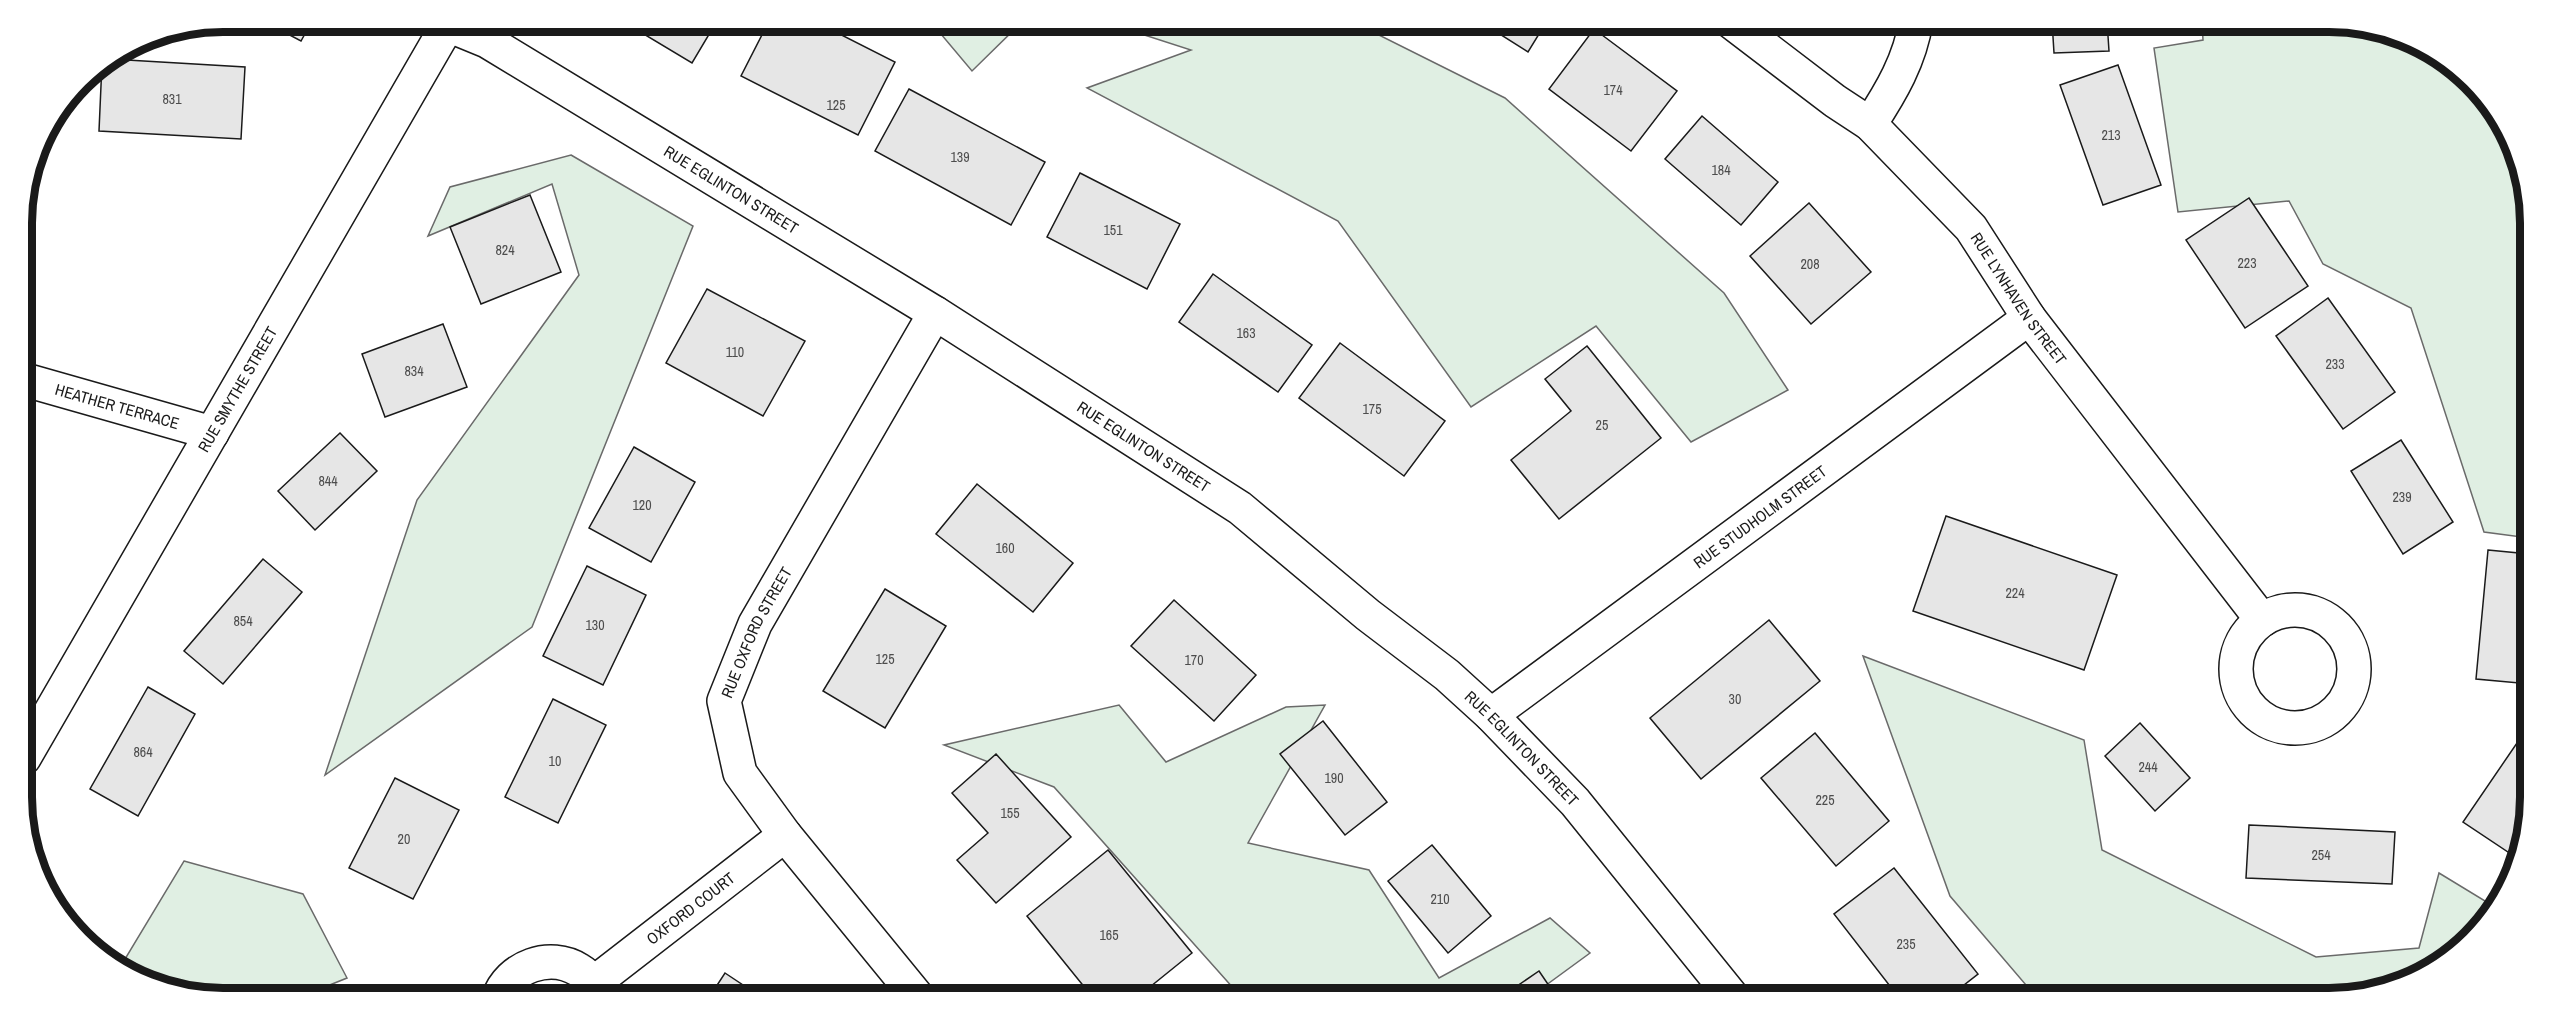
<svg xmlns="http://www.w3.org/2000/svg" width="2551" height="1020" viewBox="0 0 2551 1020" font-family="'Archivo Narrow',sans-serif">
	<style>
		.green { fill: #e0efe3; stroke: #6a6a6a; stroke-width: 1.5 }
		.building { fill: #e6e6e6; stroke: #1a1a1a; stroke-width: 1.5 }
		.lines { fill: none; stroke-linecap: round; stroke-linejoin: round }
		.minor-casing { stroke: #1a1a1a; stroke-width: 36 }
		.secondary-casing { stroke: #1a1a1a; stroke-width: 36 }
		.minor { stroke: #fff; stroke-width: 33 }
		.secondary { stroke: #fff; stroke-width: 33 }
		.labels { text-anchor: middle; stroke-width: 4.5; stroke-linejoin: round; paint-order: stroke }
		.number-label { font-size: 14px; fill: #4d4d4d }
		.street-label { font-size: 16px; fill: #1a1a1a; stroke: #fff }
		.rim { fill: none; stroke: #1a1a1a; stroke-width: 8 }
	</style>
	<rect width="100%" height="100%" fill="#fff"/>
	<!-- green -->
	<g class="green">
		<polygon points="930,21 1023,21 972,71"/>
		<polygon points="1101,21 1351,21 1505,98 1724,293 1788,390 1691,442 1596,326 1471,407 1338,221 1087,88 1191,50"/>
		<polygon points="2202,21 2328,21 2393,32 2480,90 2509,134 2528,196 2529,538 2484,532 2411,308 2323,264 2289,201 2178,212 2154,48 2203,40"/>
		<polygon points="571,155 693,226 532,627 325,775 417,500 579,275 552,184 428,236 450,187"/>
		<polygon points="1863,656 2084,740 2102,850 2316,957 2419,948 2439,873 2495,907 2488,920 2451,957 2393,988 2341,999 2038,999 1950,896"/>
		<polygon points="1119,705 1166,762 1286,707 1325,705 1248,843 1369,870 1439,978 1550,918 1590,953 1527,999 1243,999 1054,787 944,745"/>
		<polygon points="184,861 303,894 347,978 295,999 223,999 158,988 122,964"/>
	</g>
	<!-- building -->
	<g class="building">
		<polygon points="263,21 312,21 301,41"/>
		<polygon points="622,21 717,21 692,63"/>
		<polygon points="769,21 814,21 895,62 858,135 741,76"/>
		<polygon points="1479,21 1547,21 1528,52"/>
		<polygon points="2052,21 2107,21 2109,51 2054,53"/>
		<polygon points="1594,29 1677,91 1631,151 1549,89"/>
		<polygon points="110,59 245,67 241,139 99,131 102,63"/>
		<polygon points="2118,65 2161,185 2103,205 2060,85"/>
		<polygon points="909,89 1045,162 1011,225 875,151"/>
		<polygon points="1702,116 1778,182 1741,225 1665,159"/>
		<polygon points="1080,173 1180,224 1147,289 1047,237"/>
		<polygon points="530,195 561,272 481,304 450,227"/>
		<polygon points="2249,198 2308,286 2245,328 2186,240"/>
		<polygon points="1809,203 1871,272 1811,324 1750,256"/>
		<polygon points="1213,274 1312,345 1278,392 1179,322"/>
		<polygon points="707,289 805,341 763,416 666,363"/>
		<polygon points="2328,298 2395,392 2343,429 2276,336"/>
		<polygon points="443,324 467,387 385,417 362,354"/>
		<polygon points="1340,343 1445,421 1404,476 1299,398"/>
		<polygon points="1587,346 1661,438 1559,519 1511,460 1571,411 1545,379"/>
		<polygon points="340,433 377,471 315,530 278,491"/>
		<polygon points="2401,440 2453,522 2403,554 2351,471"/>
		<polygon points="634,447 695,482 651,562 589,528"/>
		<polygon points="977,484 1073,563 1033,612 936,534"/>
		<polygon points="1946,516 2117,575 2084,670 1913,611"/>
		<polygon points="2488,550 2529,554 2530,684 2476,679"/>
		<polygon points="263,559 302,592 223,684 184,651"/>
		<polygon points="587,566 646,595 603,685 543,656"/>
		<polygon points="885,589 946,626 885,728 823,691"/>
		<polygon points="1174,600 1256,675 1214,721 1131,646"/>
		<polygon points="1769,620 1820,681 1701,779 1650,718"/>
		<polygon points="148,687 195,714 138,816 90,789"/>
		<polygon points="553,699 606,725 558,823 505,797"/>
		<polygon points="1323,721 1387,802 1345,835 1280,754"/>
		<polygon points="2140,723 2190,778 2155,811 2105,756"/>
		<polygon points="2530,724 2530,797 2520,860 2463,822"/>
		<polygon points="1815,733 1889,821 1836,866 1761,778"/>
		<polygon points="996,754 1071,837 996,903 957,860 988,833 952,793"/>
		<polygon points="395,778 459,810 413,899 349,868"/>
		<polygon points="2249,825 2395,832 2392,884 2246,878"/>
		<polygon points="1432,845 1491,916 1448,953 1388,881"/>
		<polygon points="1108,850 1192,953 1135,999 1094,999 1027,916"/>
		<polygon points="1894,868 1978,974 1946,999 1900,999 1834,914"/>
		<polygon points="1539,971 1558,999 1498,999"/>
		<polygon points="725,973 764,999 708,999"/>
		<polygon points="387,993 387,999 303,998"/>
	</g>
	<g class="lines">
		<defs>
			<g id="minor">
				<path id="s1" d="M1730,21L1835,101L1870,124L1971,228L2029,318L2262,620"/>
				<path id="s2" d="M448,25L487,41L935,313L1240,508L1368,615L1447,675L1491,715L1575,802L1734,999"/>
				<path d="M1870,124C1891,92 1910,60 1916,21"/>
				<path id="s3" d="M22,379L212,433"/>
				<circle cx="2295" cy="669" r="59"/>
				<path id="s4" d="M1491,715L2029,318"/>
				<path id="s5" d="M594,983L785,835"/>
				<path d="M498,999C509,966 550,952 579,970C591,977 597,988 603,999"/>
				<path id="s6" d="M919,999L785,835L740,773L724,701L755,624L935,313"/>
			</g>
			<g id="secondary">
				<path id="s7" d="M24,758L450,21"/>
			</g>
		</defs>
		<!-- minor casing -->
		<use href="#minor" class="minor-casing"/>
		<!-- secondary casing -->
		<use href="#secondary" class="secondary-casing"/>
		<!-- minor -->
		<use href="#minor" class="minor"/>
		<!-- secondary -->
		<use href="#secondary" class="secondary"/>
	</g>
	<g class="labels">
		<!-- number labels -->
		<g class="number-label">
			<text x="1613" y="95">174</text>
			<text x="172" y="104">831</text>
			<text x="836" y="110">125</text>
			<text x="2111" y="140">213</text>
			<text x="960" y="162">139</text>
			<text x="1721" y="175">184</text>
			<text x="1113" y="235">151</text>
			<text x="505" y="255">824</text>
			<text x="2247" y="268">223</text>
			<text x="1810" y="269">208</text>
			<text x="1246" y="338">163</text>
			<text x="735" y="357">110</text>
			<text x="2335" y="369">233</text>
			<text x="414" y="376">834</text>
			<text x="1372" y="414">175</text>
			<text x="1602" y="430">25</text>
			<text x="328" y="486">844</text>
			<text x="2402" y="502">239</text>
			<text x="642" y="510">120</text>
			<text x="1005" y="553">160</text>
			<text x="2015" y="598">224</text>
			<text x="243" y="626">854</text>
			<text x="595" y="630">130</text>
			<text x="885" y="664">125</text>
			<text x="1194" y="665">170</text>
			<text x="1735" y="704">30</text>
			<text x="143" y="757">864</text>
			<text x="555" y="766">10</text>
			<text x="2148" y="772">244</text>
			<text x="1334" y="783">190</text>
			<text x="1825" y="805">225</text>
			<text x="1010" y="818">155</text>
			<text x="404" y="844">20</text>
			<text x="2321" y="860">254</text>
			<text x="1440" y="904">210</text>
			<text x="1109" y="940">165</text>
			<text x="1906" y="949">235</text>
		</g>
		<!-- street labels -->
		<g class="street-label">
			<text dy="6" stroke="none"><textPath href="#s2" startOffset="328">RUE EGLINTON STREET</textPath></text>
			<text dy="6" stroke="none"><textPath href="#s1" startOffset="404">RUE LYNHAVEN STREET</textPath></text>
			<text dy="6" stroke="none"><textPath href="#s7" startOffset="426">RUE SMYTHE STREET</textPath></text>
			<text dy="6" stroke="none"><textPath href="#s3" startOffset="99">HEATHER TERRACE</textPath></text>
			<text dy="6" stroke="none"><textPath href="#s2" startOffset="814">RUE EGLINTON STREET</textPath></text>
			<text dy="6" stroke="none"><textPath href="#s4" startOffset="334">RUE STUDHOLM STREET</textPath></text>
			<text dy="6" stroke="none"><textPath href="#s6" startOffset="438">RUE OXFORD STREET</textPath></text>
			<text dy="6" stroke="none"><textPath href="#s2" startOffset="1299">RUE EGLINTON STREET</textPath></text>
			<text dy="6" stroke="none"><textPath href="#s5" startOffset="122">OXFORD COURT</textPath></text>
		</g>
	</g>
	<!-- crop -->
	<path d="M0 0H2551V1020H0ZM223 32H2329A191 191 0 0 1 2520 223V797A191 191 0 0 1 2329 988H223A191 191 0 0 1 32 797V223A191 191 0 0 1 223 32Z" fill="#fff" fill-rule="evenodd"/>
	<path class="rim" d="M223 32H2329A191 191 0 0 1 2520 223V797A191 191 0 0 1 2329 988H223A191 191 0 0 1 32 797V223A191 191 0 0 1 223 32Z"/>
</svg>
